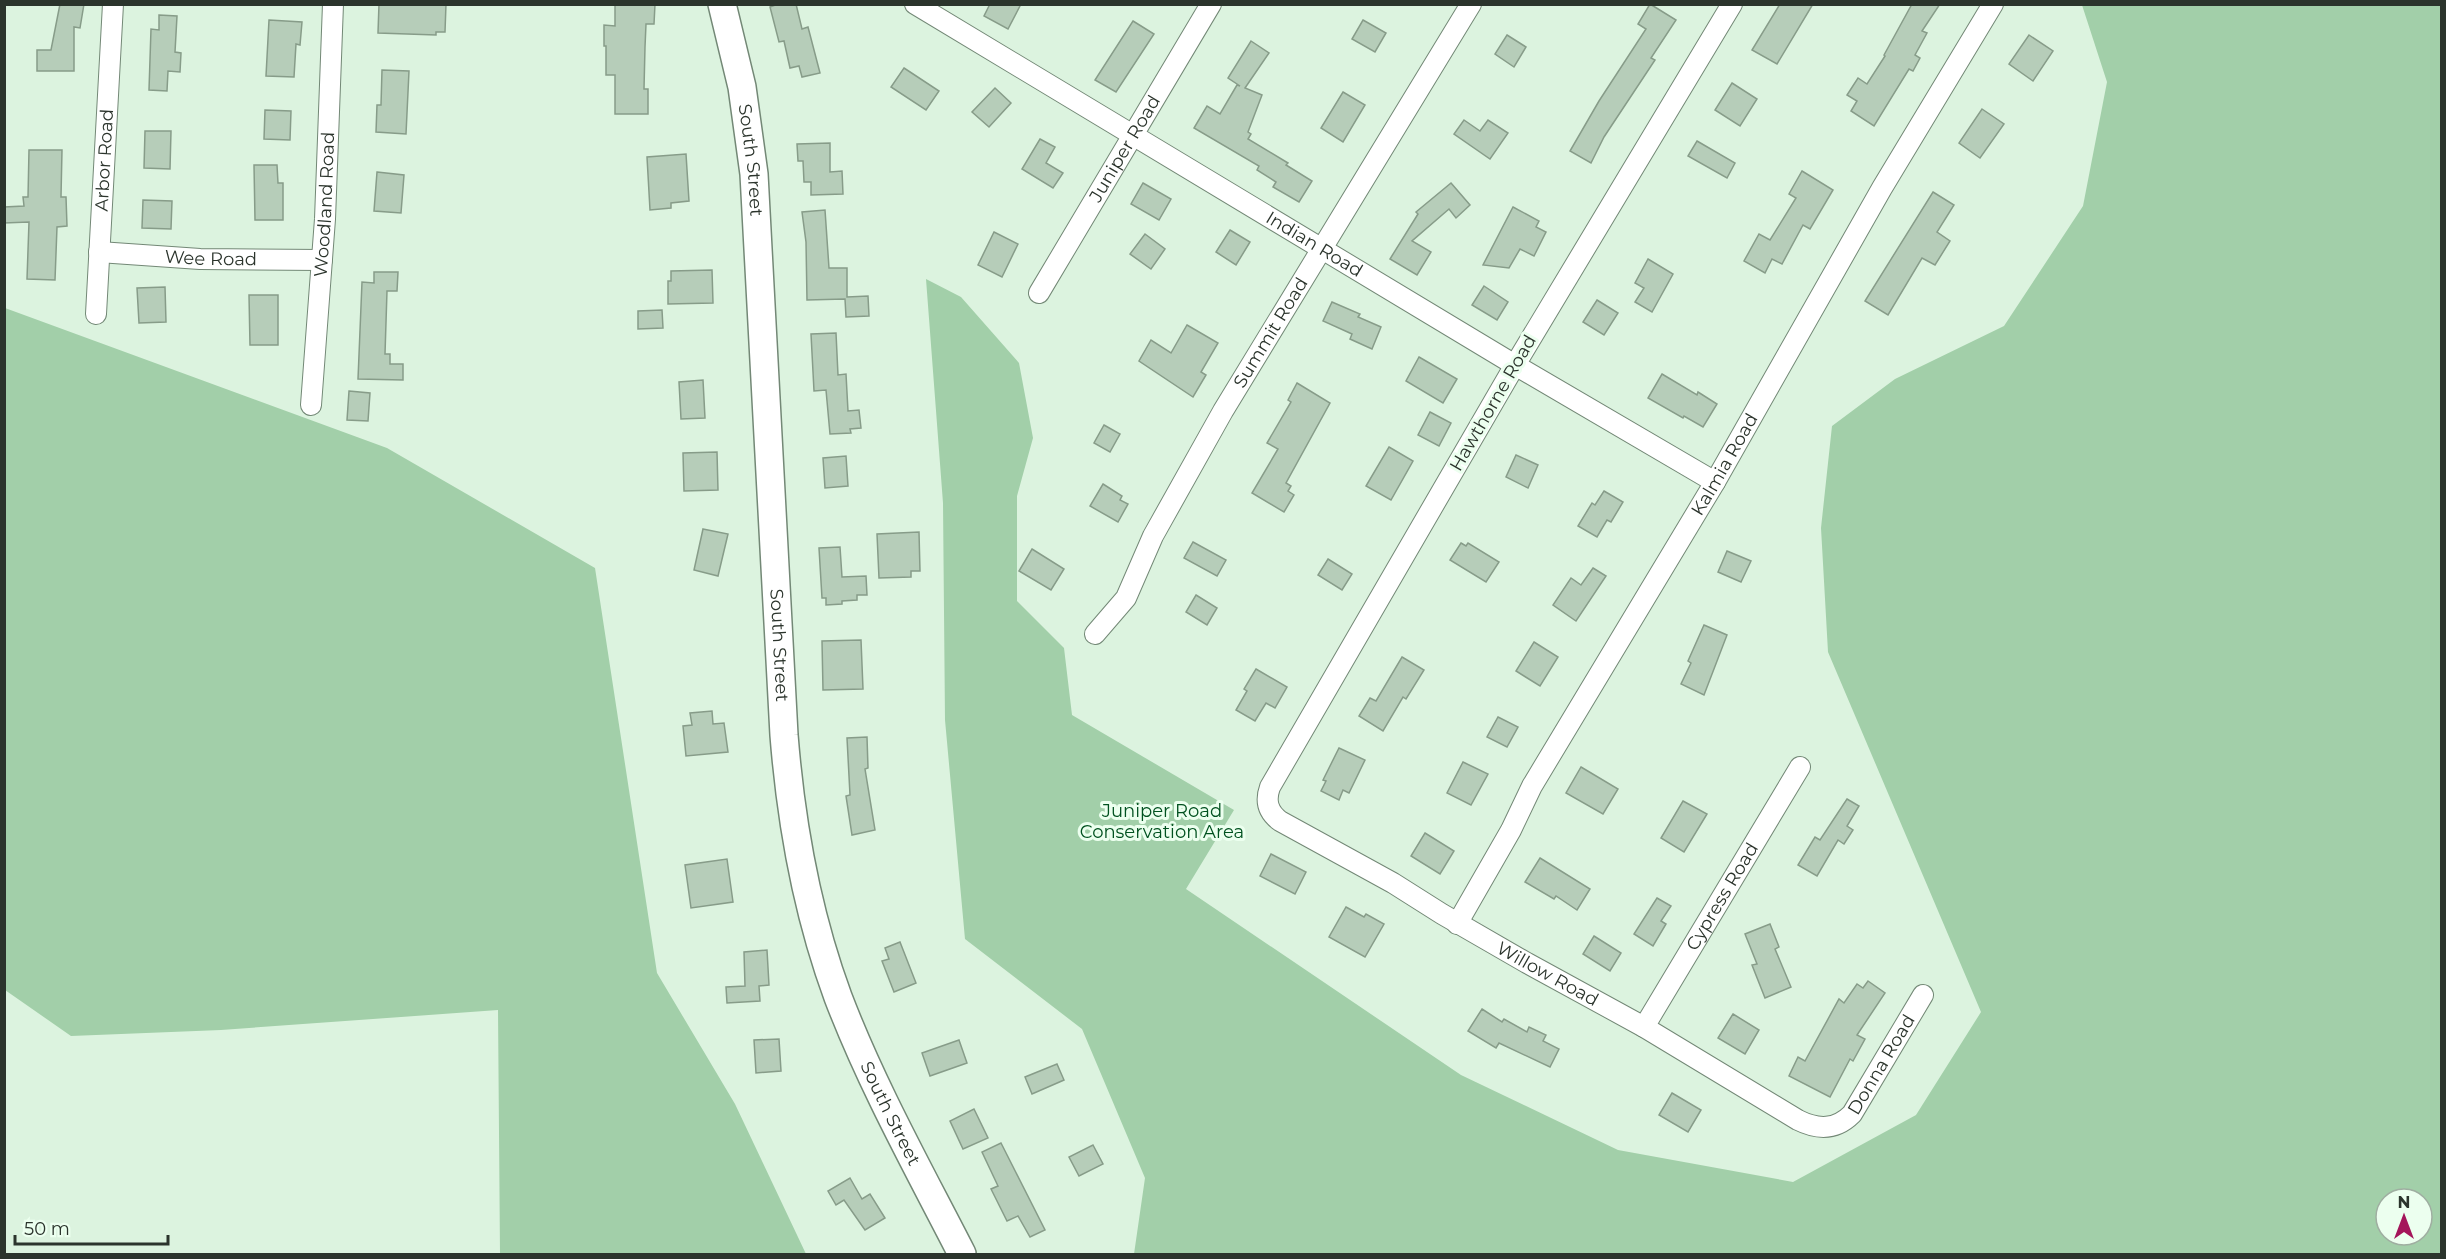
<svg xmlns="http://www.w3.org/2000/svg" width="2446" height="1259" viewBox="0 0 2446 1259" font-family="Montserrat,sans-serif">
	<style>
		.green { fill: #a2cfa9; fill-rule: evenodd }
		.building { fill: #b6cdb9; stroke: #879c89; stroke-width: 1.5 }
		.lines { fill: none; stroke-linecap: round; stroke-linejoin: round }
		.street-casing { stroke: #738876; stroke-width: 22 }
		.secondary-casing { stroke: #738876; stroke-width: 30 }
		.street { stroke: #fff; stroke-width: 20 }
		.secondary { stroke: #fff; stroke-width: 27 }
		.labels { text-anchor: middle; stroke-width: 6; stroke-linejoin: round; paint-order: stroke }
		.street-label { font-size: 18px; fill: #2b342c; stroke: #ecffef }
		.park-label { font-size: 18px; fill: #00511f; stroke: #ecffef }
	</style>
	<rect width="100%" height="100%" fill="#dcf3df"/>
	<!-- green -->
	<g class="green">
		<path d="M2082,5H2441V1254H1134L1145,1178L1082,1029L965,939L945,720L943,503L926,279L961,297L1019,363L1033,438L1017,496V601L1064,648L1072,715L1234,810L1186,889L1461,1075L1618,1150L1793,1182L1916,1115L1981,1012L1828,652L1821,528L1832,426L1895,379L2004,326L2083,206L2107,82ZM2386,1199H2422V1235H2386Z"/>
		<polygon points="5,308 387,448 595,568 657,973 735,1104 806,1254 500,1254 498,1010 221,1030 71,1036 5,990"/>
	</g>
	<!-- building -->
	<g class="building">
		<polygon points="60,4 84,4 80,28 74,27 74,71 37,71 37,50 51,50"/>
		<polygon points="379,4 446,4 445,32 436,32 436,35 378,33"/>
		<polygon points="615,4 655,4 654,24 646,24 645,47 644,89 648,89 648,114 615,114 615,75 606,75 606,46 604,46 604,25 615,26"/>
		<polygon points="778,4 796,4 802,29 808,27 820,73 802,77 799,66 790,68 784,41 779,42 770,7"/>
		<polygon points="990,4 1021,4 1008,29 984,16"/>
		<polygon points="1650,4 1676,20 1651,58 1655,60 1604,137 1591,163 1570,151 1599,101 1646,29 1638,24"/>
		<polygon points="1780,4 1813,4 1777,64 1752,50"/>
		<polygon points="1912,4 1940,4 1922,31 1927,33 1915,55 1920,58 1913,71 1909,69 1874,126 1851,111 1857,101 1847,95 1858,78 1867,84 1885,56 1884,55"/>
		<polygon points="159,15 177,16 175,52 181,53 180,72 168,71 167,91 149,90 151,29 159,30"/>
		<polygon points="269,20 302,22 300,45 296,44 294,77 266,76"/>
		<polygon points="1363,20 1386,33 1375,52 1352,39"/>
		<polygon points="1133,21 1154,34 1116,92 1095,80"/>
		<polygon points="1507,35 1526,47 1514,67 1495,54"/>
		<polygon points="2029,35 2053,51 2033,81 2009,64"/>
		<polygon points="1251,41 1269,53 1245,88 1262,95 1248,132 1251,134 1248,139 1288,163 1286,165 1312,181 1299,202 1273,187 1276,182 1257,170 1259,166 1194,128 1207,106 1220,114 1237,85 1240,86 1228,78"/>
		<polygon points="904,68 939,91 926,110 891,87"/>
		<polygon points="382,70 409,71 406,134 376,132 377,105 381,105"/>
		<polygon points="1732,83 1757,99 1740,126 1715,110"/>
		<polygon points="995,88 1011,103 989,127 972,112"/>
		<polygon points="1343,92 1365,105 1343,142 1321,128"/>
		<polygon points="1982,109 2004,124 1980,158 1959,143"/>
		<polygon points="265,110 291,111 290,140 264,139"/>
		<polygon points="1464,120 1480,131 1488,120 1508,133 1490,159 1454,134"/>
		<polygon points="145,131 171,131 170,169 144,168"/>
		<polygon points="1040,139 1055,147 1046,163 1063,173 1053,188 1022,169"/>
		<polygon points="1697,141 1735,163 1727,178 1688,156"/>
		<polygon points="830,143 830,172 842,171 843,194 811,195 811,182 804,182 803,161 798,161 797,144"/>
		<polygon points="29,150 62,150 61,197 66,197 67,226 57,227 55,280 27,279 29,222 4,223 4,207 24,206 23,197 28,197"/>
		<polygon points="686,154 689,201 671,203 671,208 650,210 647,157"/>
		<polygon points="254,165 277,165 278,183 283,183 283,220 255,220"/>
		<polygon points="1802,171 1833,190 1810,229 1803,225 1782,264 1772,259 1765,273 1744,261 1759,234 1770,240 1796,198 1789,194"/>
		<polygon points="377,172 404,175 401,213 374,211"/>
		<polygon points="1143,183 1171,199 1159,220 1131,204"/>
		<polygon points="1451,183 1470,205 1456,218 1449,209 1412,241 1431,252 1417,275 1390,259 1418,214 1416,212"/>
		<polygon points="1933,192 1954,205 1937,232 1950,241 1935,265 1922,258 1888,315 1865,301"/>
		<polygon points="143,200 172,201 171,229 142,228"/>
		<polygon points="1513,207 1539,221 1536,227 1546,232 1534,256 1520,249 1509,268 1483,265"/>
		<polygon points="825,210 829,268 847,268 847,297 868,296 869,316 846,317 845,299 807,300 806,242 802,212"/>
		<polygon points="1230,230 1250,242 1236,265 1216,252"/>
		<polygon points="994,232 1018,244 1002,277 978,265"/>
		<polygon points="1145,234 1165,249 1151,269 1130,254"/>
		<polygon points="1648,259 1673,274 1652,312 1635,302 1644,288 1635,283"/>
		<polygon points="712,270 713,303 668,304 668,281 671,281 671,271"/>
		<polygon points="374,272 398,272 397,291 387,291 385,354 390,354 390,364 403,364 403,380 358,379 362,282 374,283"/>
		<polygon points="1484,286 1508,302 1497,320 1472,305"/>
		<polygon points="165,287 166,322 139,323 137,288"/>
		<polygon points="249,295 278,295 278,345 250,345"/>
		<polygon points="1597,300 1618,313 1604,335 1583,322"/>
		<polygon points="1332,302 1360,314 1358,317 1381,327 1372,349 1350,339 1352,334 1323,321"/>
		<polygon points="662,310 663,328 638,329 638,311"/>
		<polygon points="1187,325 1218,343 1201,372 1206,375 1193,397 1139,361 1151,340 1171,353"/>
		<polygon points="836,333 838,375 846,374 848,411 859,410 861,428 850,429 851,433 830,434 826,390 814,391 811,334"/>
		<polygon points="1419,357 1457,379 1443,403 1406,381"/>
		<polygon points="1662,374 1697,395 1698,392 1717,404 1703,427 1684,416 1683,418 1648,398"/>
		<polygon points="703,380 705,418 681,419 679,382"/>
		<polygon points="1297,383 1330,403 1286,483 1291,486 1288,491 1294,495 1284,512 1252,493 1278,449 1267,443 1291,402 1288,400"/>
		<polygon points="349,391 370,393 368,421 347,420"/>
		<polygon points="1430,412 1451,423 1439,446 1418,435"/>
		<polygon points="1104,425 1120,434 1110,452 1094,443"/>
		<polygon points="1389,447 1413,461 1391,500 1366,486"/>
		<polygon points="717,452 718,490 684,491 683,453"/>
		<polygon points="1516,455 1538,465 1528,488 1506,477"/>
		<polygon points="846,456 848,486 825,488 823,458"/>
		<polygon points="1103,484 1122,496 1120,500 1128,504 1118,522 1090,506"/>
		<polygon points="1604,491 1623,502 1611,522 1607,520 1597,537 1578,526 1592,503 1595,505"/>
		<polygon points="703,529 728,534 718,576 694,570"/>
		<polygon points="919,532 920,571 911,571 911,577 879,578 877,534"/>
		<polygon points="1193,542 1226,560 1217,576 1184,558"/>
		<polygon points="1461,543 1466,546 1468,543 1499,562 1486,582 1450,560"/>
		<polygon points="840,547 842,577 866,576 867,595 857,595 857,600 842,601 842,604 826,605 826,598 822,598 819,548"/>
		<polygon points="1032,549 1064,569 1051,590 1019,571"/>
		<polygon points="1727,551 1751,561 1741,582 1718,572"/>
		<polygon points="1328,559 1352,574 1342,590 1318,575"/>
		<polygon points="1593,568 1606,576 1576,621 1553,605 1571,578 1581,585"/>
		<polygon points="1196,595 1217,608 1207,625 1186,612"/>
		<polygon points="1704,625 1727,635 1704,695 1681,684 1691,663 1688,661"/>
		<polygon points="861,640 863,689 823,690 822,641"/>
		<polygon points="1534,642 1558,657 1540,686 1516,671"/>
		<polygon points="1402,657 1424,670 1406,699 1403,697 1383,731 1359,716 1370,698 1376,701"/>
		<polygon points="1256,669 1287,687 1275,708 1266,703 1255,721 1236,710 1247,691 1244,689"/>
		<polygon points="712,711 713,724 724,723 728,752 686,756 683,726 692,725 690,713"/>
		<polygon points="1498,717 1518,727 1507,747 1487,737"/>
		<polygon points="867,737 868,768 865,769 875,830 852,835 846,796 850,795 847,738"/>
		<polygon points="1339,748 1365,760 1349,793 1343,790 1339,800 1321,791 1326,781 1323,780"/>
		<polygon points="1463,762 1488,774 1471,805 1447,793"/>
		<polygon points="1581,767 1618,789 1603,814 1566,793"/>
		<polygon points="1847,799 1859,806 1847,826 1853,830 1844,844 1838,840 1817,876 1798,865 1815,837 1820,840"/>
		<polygon points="1683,801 1707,814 1684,852 1661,838"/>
		<polygon points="1425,833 1454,851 1440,874 1411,856"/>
		<polygon points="1271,854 1306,872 1295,894 1260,876"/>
		<polygon points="1540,858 1590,889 1577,910 1556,896 1554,899 1525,882"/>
		<polygon points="727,859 733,902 691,908 685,865"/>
		<polygon points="1657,898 1671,906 1661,921 1666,924 1653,946 1634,934"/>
		<polygon points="1346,907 1364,917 1366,914 1384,924 1365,957 1329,937"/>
		<polygon points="1770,924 1779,947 1775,949 1791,987 1765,998 1752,965 1757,964 1745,934"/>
		<polygon points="1594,936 1621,953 1610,971 1583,954"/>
		<polygon points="900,942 916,983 894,992 882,961 889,959 885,948"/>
		<polygon points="767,950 769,985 759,986 760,1001 727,1003 726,987 745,986 744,952"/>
		<polygon points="1868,981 1885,993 1857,1035 1865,1039 1853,1061 1850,1059 1830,1097 1789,1076 1798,1057 1805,1061 1839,999 1844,1003 1857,984 1863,988"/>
		<polygon points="1482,1009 1502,1022 1504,1019 1527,1032 1529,1027 1546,1035 1543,1041 1559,1049 1550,1067 1499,1043 1496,1048 1468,1031"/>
		<polygon points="1733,1014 1759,1030 1745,1054 1718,1038"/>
		<polygon points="779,1039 781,1071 756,1073 754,1040"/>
		<polygon points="959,1040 967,1063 930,1076 922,1053"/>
		<polygon points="1057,1064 1064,1080 1032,1094 1025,1077"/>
		<polygon points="1672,1093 1701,1110 1688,1132 1659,1115"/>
		<polygon points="974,1109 988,1138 963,1149 950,1121"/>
		<polygon points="1001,1143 1045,1230 1030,1237 1018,1216 1007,1221 991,1189 998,1186 982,1152"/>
		<polygon points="1093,1145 1103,1164 1079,1176 1069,1157"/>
		<polygon points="850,1178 862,1199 870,1194 885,1218 865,1230 844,1200 836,1205 828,1191"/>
	</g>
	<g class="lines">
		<defs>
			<g id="street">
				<path id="s1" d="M915,4L1515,365L1715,482"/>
				<path id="s2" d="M1732,4L1515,365L1270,787C1265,801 1268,812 1280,821L1393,883L1442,914L1527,963L1644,1027L1798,1120C1818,1130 1836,1130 1852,1114L1923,995"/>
				<path id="s3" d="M99,252L200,259L322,260"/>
				<path id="s4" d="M1039,293L1211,4"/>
				<path id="s5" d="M96,314L113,4"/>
				<path id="s6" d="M311,405L325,219L333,4"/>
				<path id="s7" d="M1095,634L1126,598L1153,536L1223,411L1471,4"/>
				<path id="s8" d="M1457,924L1511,830L1532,786L1715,482L1882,188L1993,4"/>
				<path id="s9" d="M1644,1027L1800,767"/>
			</g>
			<g id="secondary">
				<path id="s10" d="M722,4L742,87L754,174L784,735C791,823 807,913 838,997C872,1086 919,1170 962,1254"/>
			</g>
		</defs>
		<!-- street casing -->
		<use href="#street" class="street-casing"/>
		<!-- secondary casing -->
		<use href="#secondary" class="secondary-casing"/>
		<!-- street -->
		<use href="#street" class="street"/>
		<!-- secondary -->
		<use href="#secondary" class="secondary"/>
	</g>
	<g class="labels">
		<!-- street labels -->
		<g class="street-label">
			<text dy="6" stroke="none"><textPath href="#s4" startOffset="168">Juniper Road</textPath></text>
			<text dy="6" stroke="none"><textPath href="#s5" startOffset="154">Arbor Road</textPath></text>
			<text dy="6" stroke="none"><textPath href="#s10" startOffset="159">South Street</textPath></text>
			<text dy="6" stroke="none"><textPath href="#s6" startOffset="201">Woodland Road</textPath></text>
			<text dy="6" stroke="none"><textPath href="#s1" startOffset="466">Indian Road</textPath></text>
			<text dy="6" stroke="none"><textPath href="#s3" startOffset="112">Wee Road</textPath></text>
			<text dy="6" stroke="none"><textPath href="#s7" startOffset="350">Summit Road</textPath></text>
			<text transform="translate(1493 403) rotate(-60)" y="6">Hawthorne Road</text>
			<text dy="6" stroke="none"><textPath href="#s8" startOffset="532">Kalmia Road</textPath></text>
			<text dy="6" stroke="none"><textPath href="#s10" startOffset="645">South Street</textPath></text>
			<text dy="6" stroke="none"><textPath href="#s9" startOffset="152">Cypress Road</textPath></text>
			<text dy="6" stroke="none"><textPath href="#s2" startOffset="1256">Willow Road</textPath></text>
			<text dy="6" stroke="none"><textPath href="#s2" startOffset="1662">Donna Road</textPath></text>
			<text dy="6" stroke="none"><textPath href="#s10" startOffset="1131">South Street</textPath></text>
		</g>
		<!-- park labels -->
		<g class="park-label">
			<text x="1162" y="817">Juniper Road<tspan x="1162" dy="21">Conservation Area</tspan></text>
		</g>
	</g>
	<!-- border -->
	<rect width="2446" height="1259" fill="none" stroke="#2b342c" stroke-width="12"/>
	<!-- north arrow -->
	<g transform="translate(2404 1217)"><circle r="28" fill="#ecffef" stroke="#9faea1" stroke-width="1.5"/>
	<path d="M0-4.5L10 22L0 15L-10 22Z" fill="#a4155a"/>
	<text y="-9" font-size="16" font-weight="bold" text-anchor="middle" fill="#2b342c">N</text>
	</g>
	<!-- scale -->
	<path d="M15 1235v9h153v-9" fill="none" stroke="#2b342c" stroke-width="3"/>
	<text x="24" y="1235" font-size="18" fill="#2b342c" stroke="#ecffef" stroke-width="4.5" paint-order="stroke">50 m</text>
</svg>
